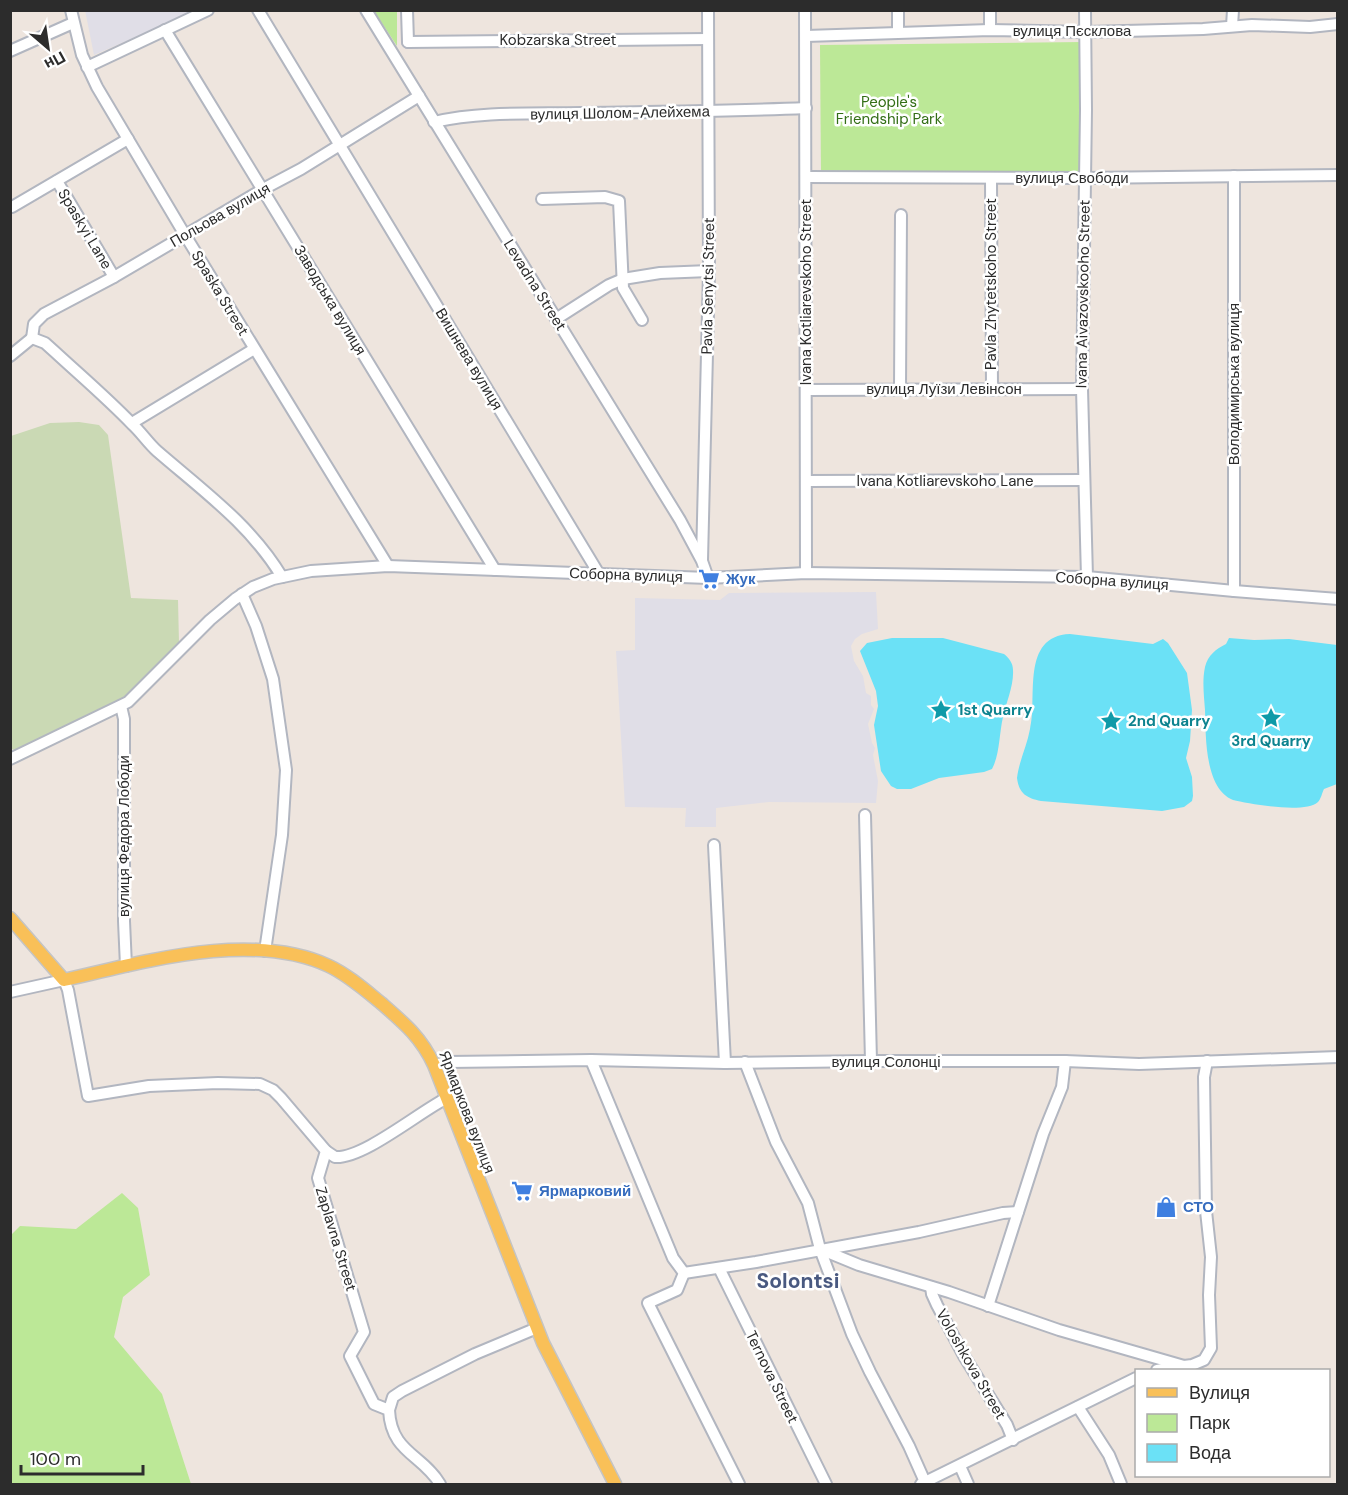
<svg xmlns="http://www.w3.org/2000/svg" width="1348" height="1495" viewBox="0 0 1348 1495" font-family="'DM Sans',sans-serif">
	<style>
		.industrial { fill: #e0dee7 }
		.green { fill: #bce897 }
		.cemetery { fill: #cad9b4 }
		.water { fill: #6be1f6 }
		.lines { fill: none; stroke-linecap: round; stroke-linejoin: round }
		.minor-casing { stroke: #b2b6c0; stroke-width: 14 }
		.major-casing { stroke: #c4c4c4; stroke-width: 15 }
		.minor { stroke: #fff; stroke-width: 10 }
		.major { stroke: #f9c058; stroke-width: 12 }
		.labels { text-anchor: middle; stroke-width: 5; stroke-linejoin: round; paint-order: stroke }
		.street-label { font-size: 15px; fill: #2c2c2c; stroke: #fff }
		.park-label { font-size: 15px; fill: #336e16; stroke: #fff }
		.shop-label { font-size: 15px; font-weight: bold; fill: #366cbe; stroke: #fff; text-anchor: start }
		.culture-label { font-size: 15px; font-weight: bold; fill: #0d838f; stroke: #fff; text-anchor: start }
		.district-label { font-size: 21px; font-weight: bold; fill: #495980; stroke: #fff }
	</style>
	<rect width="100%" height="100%" fill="#eee5de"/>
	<!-- industrial -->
	<g class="industrial">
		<polygon points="85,10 196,11 94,55"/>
		<polygon points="876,592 878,629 862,634 855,639 851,646 854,661 863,676 866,693 871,696 871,705 874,709 868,724 872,743 875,748 873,755 878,781 876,803 769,802 716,808 716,827 685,827 686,808 625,807 616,651 635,650 635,598 720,600 729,593"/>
	</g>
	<!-- green -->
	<g class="green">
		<polygon points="374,11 397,11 397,46"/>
		<polygon points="1083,42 1083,176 821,178 820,45"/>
		<polygon points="122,1193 138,1208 150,1275 123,1297 114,1337 162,1394 191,1484 11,1484 11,1235 20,1226 76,1229"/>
	</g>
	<!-- cemetery -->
	<polygon class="cemetery" points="79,422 99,425 108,435 131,598 178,600 179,643 128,699 20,751 11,749 11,436 50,423"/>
	<!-- water -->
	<g class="water">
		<path d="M1070,634L1153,644L1163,639L1168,643L1187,673L1192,710L1190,741L1186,758L1192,777L1193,796L1192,801L1184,807L1162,811L1041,801C1027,798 1019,794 1017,778C1019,761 1027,746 1030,729C1038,699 1020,636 1070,634Z"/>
		<path d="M892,638H943L1004,654C1009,658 1013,663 1013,670C1014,685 1006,703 1003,717C999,734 1000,754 992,769L984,772L939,778L911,789H897L891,786L881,771L874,725L878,706L876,691L860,651L867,643Z"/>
		<path d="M1229,638L1254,640L1289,639L1337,645V784L1324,789C1322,793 1321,799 1318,802C1305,814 1250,804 1233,800C1204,788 1206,735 1205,710C1204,696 1202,681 1205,667C1208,655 1216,649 1226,644Z"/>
	</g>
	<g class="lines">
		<defs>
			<g id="minor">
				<polyline points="71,10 82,55 97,87 185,235 388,566"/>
				<polyline points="258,10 599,574"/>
				<polyline points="366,10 680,520 702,561 708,578"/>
				<polyline points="407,10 408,42"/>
				<polyline points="805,10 806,573"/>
				<polyline points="990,10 990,30"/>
				<polyline points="1085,10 1086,110 1082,389 1087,577"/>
				<polyline points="1232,26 1233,10"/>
				<polyline points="165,30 495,570"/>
				<polyline points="898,32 898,10"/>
				<polyline points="806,36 990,30 1085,32 1203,29 1252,25 1310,27 1338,24"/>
				<polyline points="408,42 708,39"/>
				<polyline points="10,51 73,23"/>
				<polyline points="87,67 208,10"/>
				<path d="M434,122C481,111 533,114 581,113C656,112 731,111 806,108"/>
				<polyline points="1234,176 1234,591"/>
				<polyline points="807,177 1085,178 1338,175"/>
				<polyline points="991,178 992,390"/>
				<polyline points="57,181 114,277"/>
				<polyline points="542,199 605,197 619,201 623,288 642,320"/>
				<polyline points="12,207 128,139"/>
				<polyline points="556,319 609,285 623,279 660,273 709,271"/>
				<polyline points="32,338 34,324 44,314 114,277 267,187 301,169 419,96"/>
				<path d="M32,338L45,343L55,352C81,376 108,399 132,424C141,432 148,443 157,451C202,490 251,525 282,577"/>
				<polyline points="10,356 32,338"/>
				<polyline points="900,389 901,215"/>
				<polyline points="806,390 1082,389"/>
				<polyline points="132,423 254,349"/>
				<polyline points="807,481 1084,480"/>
				<polyline points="702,560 709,271 708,10"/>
				<polyline points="242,594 256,626 273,679 286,770 282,835 265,951"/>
				<polyline points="121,706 124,719 124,921 126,966"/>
				<polyline points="10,759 128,702 210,620 235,599 253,587 273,579 311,571 388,566 708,578 806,573 1087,577 1234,591 1338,599"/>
				<polyline points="865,815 871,1061"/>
				<polyline points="714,845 725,1063"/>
				<path d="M10,992L64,980L68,990L88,1096L149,1086L218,1083L260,1084L273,1090L281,1098L326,1151L318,1178L364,1332L350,1356L374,1404L389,1410C391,1453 422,1454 440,1484"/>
				<polyline points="591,1060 673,1258 684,1273 677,1290 648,1303 739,1484"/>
				<polyline points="745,1062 776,1142 808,1203 820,1249 852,1334 870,1372 909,1446 925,1482"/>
				<polyline points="434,1065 448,1062 591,1060 725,1063 871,1061 1065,1061 1139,1064 1338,1057"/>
				<path d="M326,1151L335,1157C363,1159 419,1112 447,1098"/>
				<polyline points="820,1249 859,1265 949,1292 1059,1330 1184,1366 1192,1365 1204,1360 1211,1348 1209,1295 1211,1257 1206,1211 1204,1077 1207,1061"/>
				<polyline points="719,1268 826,1484"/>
				<polyline points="684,1273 756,1262 919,1232 1003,1213 1018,1212"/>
				<polyline points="931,1287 932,1294 937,1305 964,1356 1007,1425 1013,1440"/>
				<polyline points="988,1306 1043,1134 1062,1087 1065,1061"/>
				<polyline points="1157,1370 1180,1366"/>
				<polyline points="1078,1407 1109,1455 1121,1484"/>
				<polyline points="389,1410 393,1397 402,1391 475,1354 537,1328"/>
				<polyline points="960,1466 968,1484"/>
				<polyline points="921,1484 1136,1378"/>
			</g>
			<path id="major" d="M10,918L64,980C144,962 251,930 329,966C348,975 365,990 381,1003C404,1023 421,1037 434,1065L543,1343L615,1484"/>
		</defs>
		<!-- minor casing -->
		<use href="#minor" class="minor-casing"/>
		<!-- major casing -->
		<use href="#major" class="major-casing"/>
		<!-- minor -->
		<use href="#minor" class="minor"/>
		<!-- major -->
		<use href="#major" class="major"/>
	</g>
	<!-- icons -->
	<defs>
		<symbol id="supermarket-bare" viewBox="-9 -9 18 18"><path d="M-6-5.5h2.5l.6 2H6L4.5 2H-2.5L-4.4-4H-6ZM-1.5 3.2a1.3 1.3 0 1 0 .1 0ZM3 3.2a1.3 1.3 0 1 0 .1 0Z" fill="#3f7fe0" stroke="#fff" stroke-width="2.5" paint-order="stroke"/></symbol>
		<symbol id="sight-bare" viewBox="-9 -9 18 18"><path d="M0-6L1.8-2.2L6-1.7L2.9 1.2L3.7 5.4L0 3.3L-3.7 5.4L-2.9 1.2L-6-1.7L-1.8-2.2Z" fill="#0f9aa8" stroke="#fff" stroke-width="2.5" paint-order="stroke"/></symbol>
		<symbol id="shop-bare" viewBox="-9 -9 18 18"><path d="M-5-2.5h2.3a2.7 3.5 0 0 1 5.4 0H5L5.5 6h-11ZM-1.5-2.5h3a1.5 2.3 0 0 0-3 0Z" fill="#3f7fe0" stroke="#fff" stroke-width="2.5" paint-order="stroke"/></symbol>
	</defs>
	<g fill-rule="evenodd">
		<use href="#supermarket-bare" x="694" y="564" width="30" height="30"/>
		<use href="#sight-bare" x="926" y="695" width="30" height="30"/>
		<use href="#sight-bare" x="1256" y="703" width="30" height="30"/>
		<use href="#sight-bare" x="1096" y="706" width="30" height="30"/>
		<use href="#supermarket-bare" x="507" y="1176" width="30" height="30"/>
		<use href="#shop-bare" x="1151" y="1192" width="30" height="30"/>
	</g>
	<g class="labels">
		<!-- street labels -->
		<g class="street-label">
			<text x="1072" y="36">вулиця Пєсклова</text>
			<text x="558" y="45">Kobzarska Street</text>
			<text transform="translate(620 113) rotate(-1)" y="5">вулиця Шолом-Алейхема</text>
			<text x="1072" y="183">вулиця Свободи</text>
			<text transform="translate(220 215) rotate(-30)" y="5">Польова вулиця</text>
			<text transform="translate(85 229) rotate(59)" y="5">Spaskyi Lane</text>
			<text transform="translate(991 284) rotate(-90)" y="5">Pavla Zhytetskoho Street</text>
			<text transform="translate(535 285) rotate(58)" y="5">Levadna Street</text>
			<text transform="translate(708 286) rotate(-89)" y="5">Pavla Senytsi Street</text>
			<text transform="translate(806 292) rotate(-90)" y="5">Ivana Kotliarevskoho Street</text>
			<text transform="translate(220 293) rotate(59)" y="5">Spaska Street</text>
			<text transform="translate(1083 294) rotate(-89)" y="5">Ivana Aivazovskooho Street</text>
			<text transform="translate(330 300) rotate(59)" y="5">Заводська вулиця</text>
			<text transform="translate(469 359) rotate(59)" y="5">Вишнева вулиця</text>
			<text transform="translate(1234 384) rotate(-90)" y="5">Володимирська вулиця</text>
			<text x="944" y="394">вулиця Луїзи Левінсон</text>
			<text x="945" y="486">Ivana Kotliarevskoho Lane</text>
			<text transform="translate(626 575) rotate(2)" y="5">Соборна вулиця</text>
			<text transform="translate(1112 581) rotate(4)" y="5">Соборна вулиця</text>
			<text transform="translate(124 836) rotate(-90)" y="5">вулиця Федора Лободи</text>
			<text x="886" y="1067">вулиця Солонці</text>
			<text transform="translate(467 1112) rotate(69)" y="5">Ярмаркова вулиця</text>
			<text transform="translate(336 1239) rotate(73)" y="5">Zaplavna Street</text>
			<text transform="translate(971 1364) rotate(60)" y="5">Voloshkova Street</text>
			<text transform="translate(772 1377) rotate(64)" y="5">Ternova Street</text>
		</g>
		<!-- park labels -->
		<g class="park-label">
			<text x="889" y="107">People's<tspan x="889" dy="17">Friendship Park</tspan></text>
		</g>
		<!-- shop labels -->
		<g class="shop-label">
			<text x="726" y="584">Жук</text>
			<text x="539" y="1196">Ярмарковий</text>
			<text x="1183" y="1212">СТО</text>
		</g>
		<!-- culture labels -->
		<g class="culture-label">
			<text x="958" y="715">1st Quarry</text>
			<text x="1128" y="726">2nd Quarry</text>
			<text x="1271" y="746" text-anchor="middle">3rd Quarry</text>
		</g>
		<!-- district labels -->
		<g class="district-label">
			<text x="798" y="1288">Solontsi</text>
		</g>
	</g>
	<!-- border -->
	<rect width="1348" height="1495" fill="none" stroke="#2c2c2c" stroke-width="24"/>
	<!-- legend -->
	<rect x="1135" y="1369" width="195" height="108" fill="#ffffff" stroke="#ababab" stroke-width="1.5"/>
	<rect x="1147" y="1388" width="30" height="9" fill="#f9c058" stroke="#ababab" stroke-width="1.5"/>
	<text x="1189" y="1399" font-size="18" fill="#2c2c2c">Вулиця</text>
	<rect x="1147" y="1414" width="30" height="18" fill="#bce897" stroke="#ababab" stroke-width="1.5"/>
	<text x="1189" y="1429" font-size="18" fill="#2c2c2c">Парк</text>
	<rect x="1147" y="1444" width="30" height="18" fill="#6be1f6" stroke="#ababab" stroke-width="1.5"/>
	<text x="1189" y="1459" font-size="18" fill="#2c2c2c">Вода</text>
	<!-- north arrow -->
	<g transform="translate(48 48) rotate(151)" stroke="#ffffff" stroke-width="4.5" paint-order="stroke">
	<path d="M0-4.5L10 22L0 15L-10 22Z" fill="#2c2c2c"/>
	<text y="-9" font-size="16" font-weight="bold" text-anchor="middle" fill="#2c2c2c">Пн</text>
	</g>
	<!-- scale -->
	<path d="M21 1465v9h122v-9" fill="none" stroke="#2c2c2c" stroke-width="3"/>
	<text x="30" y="1465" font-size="18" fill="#2c2c2c" stroke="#ffffff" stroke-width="4.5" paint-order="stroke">100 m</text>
</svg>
